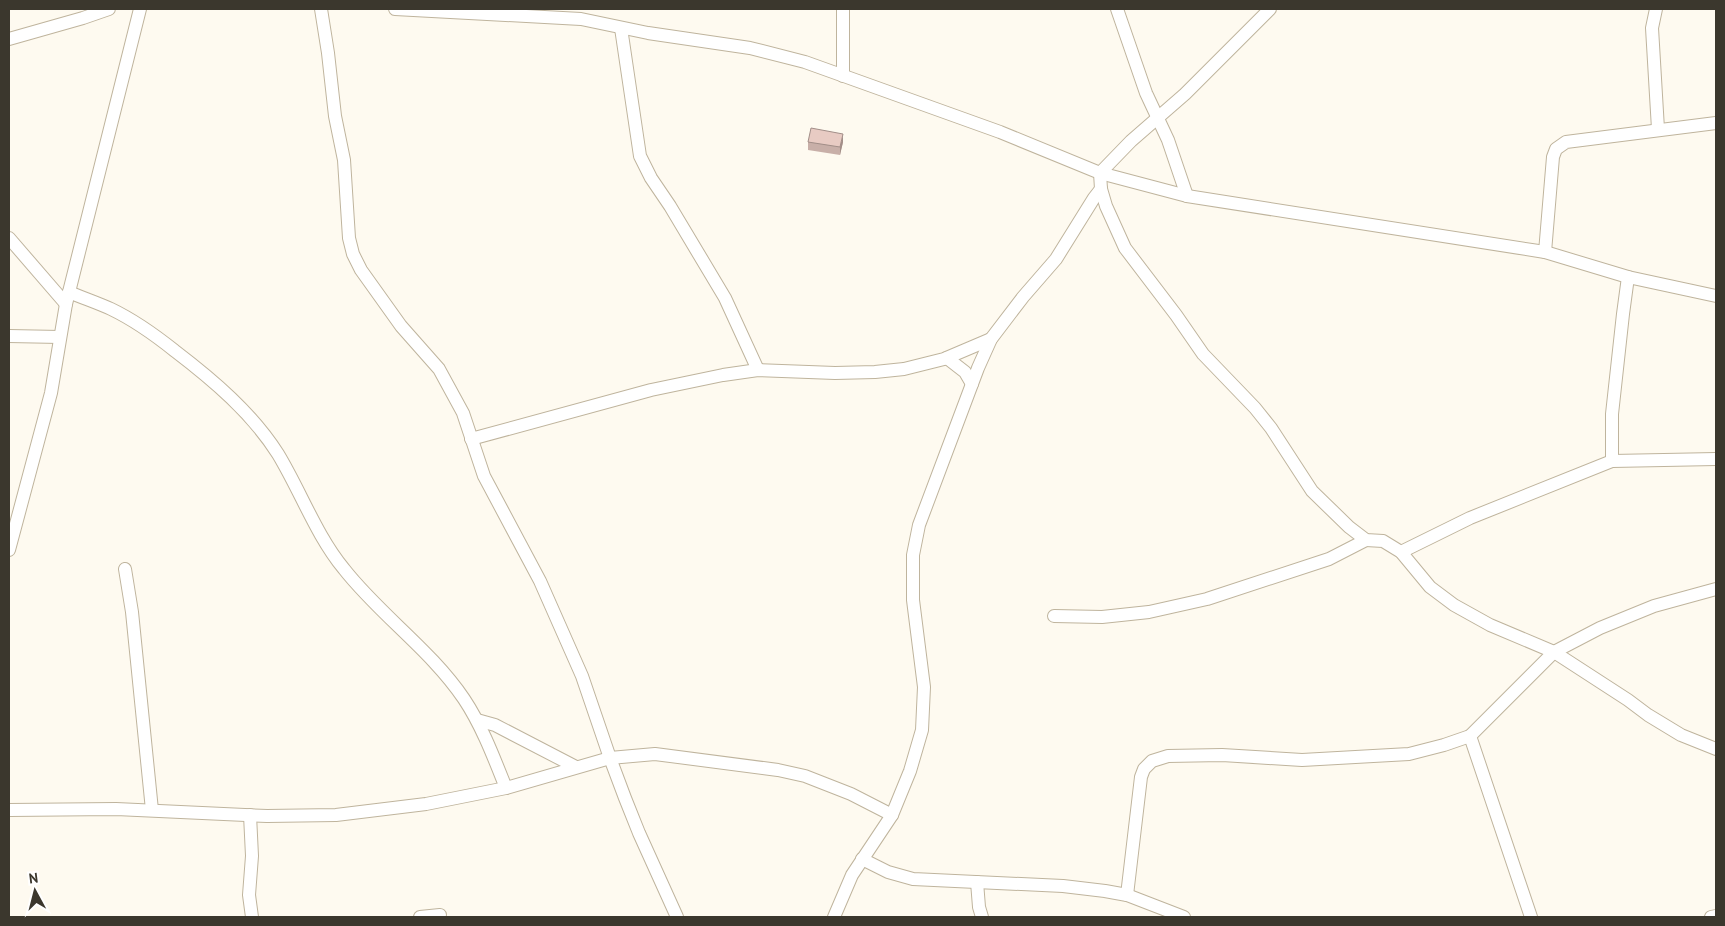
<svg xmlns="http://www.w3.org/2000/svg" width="1725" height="926" viewBox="0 0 1725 926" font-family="'PT Sans',sans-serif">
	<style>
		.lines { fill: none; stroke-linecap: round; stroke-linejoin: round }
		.street-casing { stroke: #bfb49d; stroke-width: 14 }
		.street { stroke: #fff; stroke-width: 12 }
		.wall { fill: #c8afa8 }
		.shaded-wall { fill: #a28e88 }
		.building { fill: #e8cbc3; stroke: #a28e88 }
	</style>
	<rect width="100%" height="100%" fill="#fefaf0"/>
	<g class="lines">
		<defs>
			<g id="street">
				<polyline points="321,9 328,53 335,116 344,160 349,238 353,254 361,270 401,326 439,369 463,413 484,476 540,581 582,676 610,758 625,798 639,833 677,917"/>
				<polyline points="395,9 581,19 648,33 750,48 805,62 1000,132 1100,173 1187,196 1545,252 1628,277 1716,296"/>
				<polyline points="843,9 843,76"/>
				<polyline points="1117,9 1146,93 1168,140 1187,196"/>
				<polyline points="1270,9 1185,94 1131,141 1100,173 1101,189 1106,206 1125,248 1176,315 1203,354 1255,408 1271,428 1312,491 1349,527 1366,540 1383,541 1401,552 1430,587 1454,605 1490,625 1554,652 1628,700 1648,715 1681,735 1716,749"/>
				<polyline points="1656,9 1652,28 1658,129"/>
				<polyline points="621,28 640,156 651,178 670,206 725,298 758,370"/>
				<polyline points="9,39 83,18 109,9"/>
				<polyline points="9,238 66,304"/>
				<polyline points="1545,252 1553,157 1556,149 1566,142 1716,123"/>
				<path d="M69,292C83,298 98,303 111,309C134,320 155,335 175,351C213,380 252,413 278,454C301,492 316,535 344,569C380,615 431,650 464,699C482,726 494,758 506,788"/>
				<polyline points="9,336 60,337"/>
				<polyline points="947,358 965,372 972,384"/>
				<polyline points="471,439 651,390 723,375 758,370 835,373 875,372 904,369 944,359 991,339"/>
				<polyline points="1612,461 1612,414 1623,314 1628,277"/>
				<polyline points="9,550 51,393 66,304 140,9"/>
				<polyline points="1401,552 1470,518 1612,461 1716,459"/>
				<polyline points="125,569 132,612 152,810"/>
				<polyline points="1054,616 1102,617 1149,612 1207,599 1329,559 1366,540"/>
				<polyline points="477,720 495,725 576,767"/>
				<polyline points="1470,736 1531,917"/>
				<polyline points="9,810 116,809 267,816 336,815 426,804 506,788 610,758 655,754 778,770 805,776 851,794 892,815"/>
				<polyline points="250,815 252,856 249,895 252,917"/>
				<polyline points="862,859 888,872 913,879 1063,886 1105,891 1127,895 1184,917"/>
				<polyline points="977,882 979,907 982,917"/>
				<polyline points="1127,895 1141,777 1144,769 1152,761 1168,756 1222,755 1302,760 1409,754 1444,745 1470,736 1554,652 1600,628 1654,606 1716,589"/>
				<polyline points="420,917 440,915"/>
				<polyline points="834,917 852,875 892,815 910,771 922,730 924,687 913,600 913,555 919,525 978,368 991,339 1023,297 1056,259 1094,198 1101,189"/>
				<polyline points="1711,917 1716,916"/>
			</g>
		</defs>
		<!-- street casing -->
		<use href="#street" class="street-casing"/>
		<!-- street -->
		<use href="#street" class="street"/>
	</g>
	<!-- wall -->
	<polygon class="wall" points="808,142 843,142 840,155 808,150"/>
	<!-- shaded-wall -->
	<polygon class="shaded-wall" points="843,134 843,142 840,155 840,147"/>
	<!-- building -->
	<polygon class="building" points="811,128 843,134 840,147 808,142"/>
	<!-- border -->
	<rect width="1725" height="926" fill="none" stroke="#3b372d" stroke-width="20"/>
	<!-- north arrow -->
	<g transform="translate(35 891) rotate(353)" stroke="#ffffff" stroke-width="4" paint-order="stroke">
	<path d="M0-4L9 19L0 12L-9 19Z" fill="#3b372d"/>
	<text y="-8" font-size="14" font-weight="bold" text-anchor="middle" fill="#3b372d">N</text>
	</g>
</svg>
